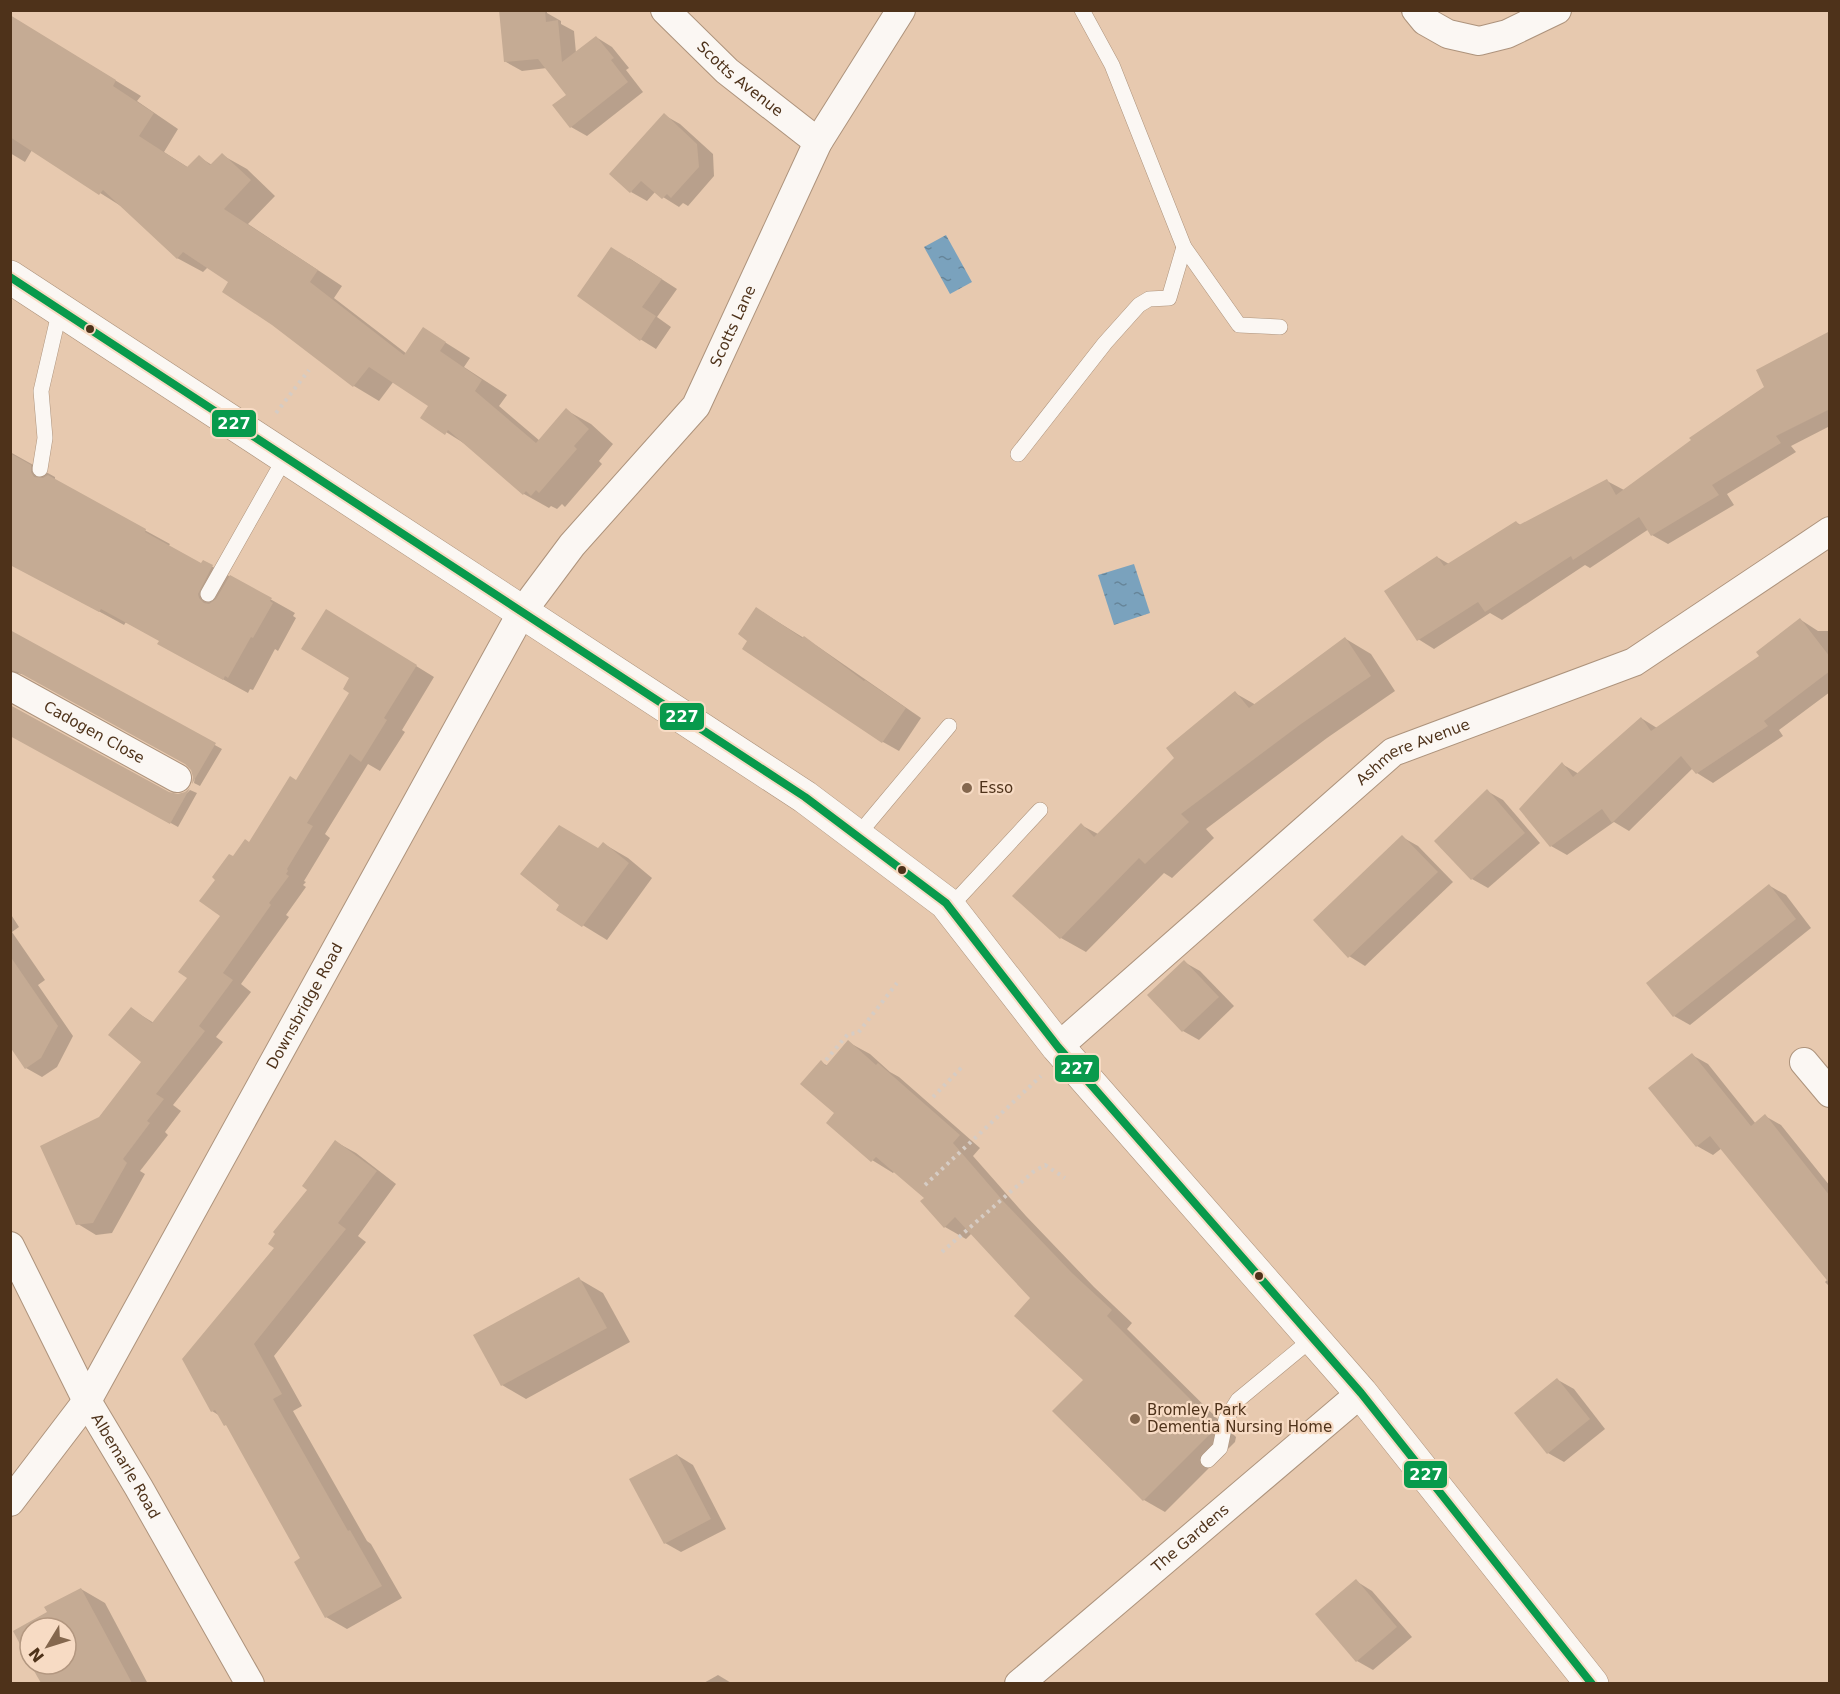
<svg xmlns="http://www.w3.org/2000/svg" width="1840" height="1694" viewBox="0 0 1840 1694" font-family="'DejaVu Sans',sans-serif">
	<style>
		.water { fill: url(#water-ripples) }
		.shadow { fill: #0003 }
		.building { fill: #c5ab94 }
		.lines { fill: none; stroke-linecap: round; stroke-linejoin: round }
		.lane-casing { stroke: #ad937c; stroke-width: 16 }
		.street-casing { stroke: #ad937c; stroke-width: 30 }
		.primary-casing { stroke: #ad937c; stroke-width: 34 }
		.path { stroke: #d6ccc4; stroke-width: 4; stroke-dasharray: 3 4.5; stroke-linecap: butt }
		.lane { stroke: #fbf7f3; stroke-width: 15 }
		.street { stroke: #fbf7f3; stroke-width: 28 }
		.primary { stroke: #fbf7f3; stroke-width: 33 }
		.bus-1-casing { stroke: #f7dbc4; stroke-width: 12 }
		.bus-1 { stroke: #089a4c; stroke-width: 8 }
		.bus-dot { fill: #4e321a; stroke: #f7dbc4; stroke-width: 2 }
		.poi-dot { fill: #84674e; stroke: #f7dbc4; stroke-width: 2 }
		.labels { text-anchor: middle; stroke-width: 4.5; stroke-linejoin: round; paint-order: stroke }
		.street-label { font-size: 15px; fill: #4e321a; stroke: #f7dbc4 }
		.poi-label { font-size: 15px; fill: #4e321a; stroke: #f7dbc4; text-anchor: start }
		.line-badge { stroke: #f7dbc4; stroke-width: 2 }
		.badge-label { font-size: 16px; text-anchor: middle; font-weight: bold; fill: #fff }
	</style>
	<defs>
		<pattern id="water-ripples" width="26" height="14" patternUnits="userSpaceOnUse" patternTransform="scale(1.5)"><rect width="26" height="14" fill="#7aa2bd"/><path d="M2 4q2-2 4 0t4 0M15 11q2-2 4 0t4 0" fill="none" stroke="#668599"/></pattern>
	</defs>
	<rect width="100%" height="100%" fill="#e7c9af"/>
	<!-- water -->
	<g class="water">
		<polygon points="946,235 972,282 950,294 924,247"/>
		<polygon points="1134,564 1150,613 1114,625 1098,575"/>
	</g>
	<!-- shadow -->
	<g class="shadow">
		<polygon points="500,10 547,10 547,13 561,21 561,24 574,31 576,53 596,37 612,47 629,68 626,70 643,92 587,136 571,127 568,95 547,68 522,71 506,62"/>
		<polygon points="10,16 141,96 137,101 178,129 164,152 189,168 199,157 212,165 222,155 247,169 275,196 248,224 342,286 334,298 407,354 424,329 470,358 464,367 507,395 499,406 540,441 566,410 591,424 613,444 599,461 602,464 565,507 562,504 557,509 551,506 549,508 524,494 470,447 422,417 430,405 394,381 379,401 354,386 273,323 230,282 208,267 203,272 177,258 124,208 32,150 25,162 10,153"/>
		<polygon points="664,115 680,124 713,154 714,176 688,206 683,203 679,207 655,192 647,201 631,192"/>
		<polygon points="629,258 677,289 657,317 671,327 656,349 640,339"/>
		<polygon points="1830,332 1830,426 1791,446 1796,452 1727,494 1734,505 1668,544 1652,535 1649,529 1590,568 1585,565 1502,620 1490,613 1434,649 1418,639 1437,557 1449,564 1516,522 1522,526 1607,481 1624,490 1766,388"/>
		<polygon points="10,452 55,477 55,481 170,544 168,547 202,565 204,562 295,613 293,616 296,618 278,651 275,649 253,690 250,689 248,693 184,658 161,641 126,622 124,625 10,563"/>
		<polygon points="757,609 820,648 921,718 899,751 883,742 750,640"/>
		<polygon points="1801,620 1818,631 1830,631 1830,692 1779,730 1783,736 1713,783 1697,773 1693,768 1629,831 1614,822 1567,855 1551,846 1562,764 1579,774 1641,718 1657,728 1761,656"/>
		<polygon points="345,622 434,677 402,730 405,732 380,771 368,764 325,834 330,838 304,881 306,882 303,885 306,887 286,915 289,917 241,984 251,992 216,1037 223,1042 173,1105 181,1111 165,1132 168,1135 140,1171 145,1174 112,1233 96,1235 78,1224 100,1118 143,1062 131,1009 154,1023 189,978 222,916 233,858 250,843 297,781 352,692"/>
		<polygon points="13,633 222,749 200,786 194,783 195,777 193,769 186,763 27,675 17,673 10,675 10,636"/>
		<polygon points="1346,639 1371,654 1395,691 1327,738 1206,829 1214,838 1172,878 1164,873 1086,952 1061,938 1081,825 1098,834 1176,758 1235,693 1256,705"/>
		<polygon points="10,734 168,794 178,796 186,794 190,790 197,793 178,827"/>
		<polygon points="1487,791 1503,800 1540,843 1488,888 1472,879"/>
		<polygon points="1402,837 1418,846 1453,882 1365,966 1349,956"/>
		<polygon points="604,844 628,858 652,878 607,940 558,910"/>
		<polygon points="1770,886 1786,895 1811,928 1690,1025 1674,1016"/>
		<polygon points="10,913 19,927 12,932 45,980 38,985 73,1036 57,1067 42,1077 26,1068 10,1044"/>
		<polygon points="1184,962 1200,971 1234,1006 1199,1040 1183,1031"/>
		<polygon points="848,1042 870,1054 890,1072 899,1077 980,1148 973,1156 1026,1216 1094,1287 1132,1323 1127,1329 1236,1437 1235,1442 1165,1512 1144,1500 1085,1380 1032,1298 972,1233 966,1239 945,1227 926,1198 895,1171 893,1173 872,1160 836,1113 821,1062 828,1066"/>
		<polygon points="1692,1055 1708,1064 1756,1124 1765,1116 1781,1125 1830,1186 1830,1287 1825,1282 1828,1279 1722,1148 1713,1155 1697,1146"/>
		<polygon points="336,1142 356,1153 396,1184 358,1236 366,1242 274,1356 302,1406 293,1411 367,1541 371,1544 402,1598 347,1629 326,1617 302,1559 228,1427 220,1416 212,1411 276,1248"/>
		<polygon points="579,1279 603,1293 630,1342 526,1399 502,1385"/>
		<polygon points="1558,1380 1574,1389 1605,1429 1564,1462 1548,1453"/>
		<polygon points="677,1455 693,1465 726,1529 681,1552 665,1543"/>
		<polygon points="1356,1581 1372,1591 1412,1637 1373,1670 1357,1661"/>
		<polygon points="81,1589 105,1603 148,1684 43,1684 32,1664 66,1664 66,1628 30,1628 30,1660 15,1632 49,1613"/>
		<polygon points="718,1675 733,1684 702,1684"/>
	</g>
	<!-- building -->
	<g class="building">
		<polygon points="499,10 545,10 546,22 558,20 562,62 596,36 614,58 611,60 628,82 570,128 552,105 566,95 538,59 504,62"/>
		<polygon points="10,15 116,80 113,86 154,113 139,136 187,167 199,155 210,165 222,153 251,180 224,209 318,270 310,282 404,355 423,327 446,342 440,351 482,380 475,391 536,443 566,408 589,429 574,446 577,449 539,493 536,490 531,496 526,491 523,495 448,430 445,435 420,418 428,406 369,367 353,387 272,325 222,292 228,282 183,252 177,259 103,190 99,195 10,137"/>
		<polygon points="664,113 697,144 699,167 671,198 667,194 662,199 641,181 630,193 609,174"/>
		<polygon points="611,247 662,279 642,307 656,316 640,341 577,296"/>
		<polygon points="1830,331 1830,409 1776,436 1781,443 1712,485 1719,495 1651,536 1639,517 1573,560 1571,556 1485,612 1478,602 1417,641 1384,591 1437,556 1444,566 1516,521 1519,525 1607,479 1616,495 1691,440 1689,438 1764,387 1756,370"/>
		<polygon points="10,453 31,465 31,472 34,477 43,478 48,475 146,529 145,532 201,563 203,560 213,565 198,594 199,598 204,603 209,604 216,599 230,575 272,598 270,601 273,603 253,638 251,637 228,678 225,676 223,680 157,644 159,641 101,609 99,612 10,565"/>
		<polygon points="756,607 802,638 804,636 864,681 865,680 906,708 882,743 742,649 747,641 738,634"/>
		<polygon points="326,609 417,665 384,718 387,720 361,762 350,754 307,823 313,826 287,869 288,871 286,874 289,876 269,903 271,905 223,973 233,980 199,1026 205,1031 156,1094 164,1099 147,1121 150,1123 123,1159 127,1163 93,1223 76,1225 40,1146 99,1117 141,1062 108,1035 131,1007 152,1023 187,978 178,972 220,916 199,901 215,880 212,877 229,854 233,856 245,839 249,842 290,776 296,780 349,693 343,689 349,678 301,649"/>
		<polygon points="1800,618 1830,657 1830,671 1764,721 1768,726 1696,774 1681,756 1612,823 1602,809 1550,847 1519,809 1562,762 1573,777 1641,717 1651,731 1759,656 1756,652"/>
		<polygon points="10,630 216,743 192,784 193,777 191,770 185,764 18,672 10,670"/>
		<polygon points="1345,637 1371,676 1301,724 1181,814 1189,822 1145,864 1139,858 1060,939 1012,896 1081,823 1094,837 1174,758 1166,748 1235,691 1249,708"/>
		<polygon points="10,705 169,792 178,794 185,792 190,788 170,824 10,736"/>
		<polygon points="1487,789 1525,833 1471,880 1434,841"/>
		<polygon points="559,825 598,848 603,842 629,863 582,927 556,910 559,905 520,874"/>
		<polygon points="1402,835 1438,872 1348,958 1313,920"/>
		<polygon points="1769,884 1796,919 1673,1017 1646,983"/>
		<polygon points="10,956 58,1026 41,1058 25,1069 10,1047"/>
		<polygon points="1184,960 1219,997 1182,1032 1147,995"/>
		<polygon points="848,1040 876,1065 878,1063 960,1135 953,1143 1004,1202 1072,1273 1112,1310 1107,1316 1215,1424 1214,1430 1143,1501 1052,1411 1083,1380 1014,1316 1030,1298 955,1217 944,1228 920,1201 924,1198 876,1157 871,1162 826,1123 834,1113 800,1084 821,1060 826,1066"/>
		<polygon points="1692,1053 1751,1126 1765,1114 1830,1196 1830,1284 1710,1136 1696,1147 1648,1088"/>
		<polygon points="335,1140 377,1171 338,1223 346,1229 254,1344 282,1394 273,1399 348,1531 350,1530 382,1586 325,1618 294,1562 300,1558 226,1425 224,1426 215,1410 211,1412 182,1359 274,1248 268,1244 275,1234 273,1232 307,1190 302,1186"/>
		<polygon points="579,1277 607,1328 501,1386 473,1335"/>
		<polygon points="1557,1378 1590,1419 1547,1454 1514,1413"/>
		<polygon points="677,1454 711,1519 664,1544 629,1479"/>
		<polygon points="1356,1579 1397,1627 1356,1662 1315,1614"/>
		<polygon points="81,1588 132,1683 41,1683 30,1664 66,1664 66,1628 30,1628 30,1663 13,1631 47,1612 44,1607"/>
	</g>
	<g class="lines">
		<defs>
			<g id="lane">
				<polyline points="1082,10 1112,65 1184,247 1239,325 1280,327"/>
				<polyline points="1018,454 1105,343 1139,305 1149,299 1169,298 1184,247"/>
				<polyline points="40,469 45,438 41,391 60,309"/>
				<polyline points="208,594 286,456"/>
				<polyline points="857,836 949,726"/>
				<polyline points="949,908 1040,810"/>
				<polyline points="1208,1460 1220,1448 1226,1419 1238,1400 1313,1338"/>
			</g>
			<g id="street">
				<path id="s1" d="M665,10L727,71L818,142"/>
				<polyline points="1416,10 1425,21 1448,34 1479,41 1507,34 1557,10"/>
				<path id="s2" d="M10,686L177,778"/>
				<path id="s3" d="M1058,1047L1393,752L1634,662L1830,531"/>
				<polyline points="1804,1062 1830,1093"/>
				<path id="s4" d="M10,1246L87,1401L139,1488L250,1684"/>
				<path id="s5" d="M10,1502L87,1401L522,612L572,545L696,406L818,142L901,10"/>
				<path id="s6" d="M1019,1684L1361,1393"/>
			</g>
			<polyline id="primary" points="10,277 805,797 946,903 1058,1047 1361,1393 1592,1684"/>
		</defs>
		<!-- lane casing -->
		<use href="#lane" class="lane-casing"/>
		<!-- street casing -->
		<use href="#street" class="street-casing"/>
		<!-- primary casing -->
		<use href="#primary" class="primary-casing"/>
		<!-- path -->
		<g class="path">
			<polyline points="276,413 309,370"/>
			<polyline points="826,1060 848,1034 858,1033 897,983"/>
			<polyline points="933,1097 962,1067"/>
			<polyline points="925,1185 1041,1076"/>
			<polyline points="942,1252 1033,1172 1045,1165 1065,1178"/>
		</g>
		<!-- lane -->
		<use href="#lane" class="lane"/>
		<!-- street -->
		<use href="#street" class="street"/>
		<!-- primary -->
		<use href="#primary" class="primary"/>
		<defs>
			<polyline id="bus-1" points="10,277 805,797 946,903 1058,1047 1361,1393 1592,1684"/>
		</defs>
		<!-- bus-1 casing -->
		<use href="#bus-1" class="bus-1-casing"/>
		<!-- bus-1 -->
		<use href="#bus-1" class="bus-1"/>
	</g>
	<!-- markers -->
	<g class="bus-dot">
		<circle cx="90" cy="329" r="5"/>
		<circle cx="902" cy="870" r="5"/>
		<circle cx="1259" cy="1276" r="5"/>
	</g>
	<g class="poi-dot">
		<circle cx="967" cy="788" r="6"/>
		<circle cx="1135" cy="1419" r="6"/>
	</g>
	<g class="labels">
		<!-- street labels -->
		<g class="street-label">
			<text dy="5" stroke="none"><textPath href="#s1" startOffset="102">Scotts Avenue</textPath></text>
			<text dy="5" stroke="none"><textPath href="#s5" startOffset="1386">Scotts Lane</textPath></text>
			<text dy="5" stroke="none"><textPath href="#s2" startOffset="96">Cadogen Close</textPath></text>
			<text dy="5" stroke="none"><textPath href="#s3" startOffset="464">Ashmere Avenue</textPath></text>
			<text dy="5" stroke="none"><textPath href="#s5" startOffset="578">Downsbridge Road</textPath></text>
			<text dy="5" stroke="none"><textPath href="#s4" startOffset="249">Albemarle Road</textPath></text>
			<text dy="5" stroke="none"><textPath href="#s6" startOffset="225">The Gardens</textPath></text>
		</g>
		<!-- poi labels -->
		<g class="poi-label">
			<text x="979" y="793">Esso</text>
			<text x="1147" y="1415">Bromley Park<tspan x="1147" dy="17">Dementia Nursing Home</tspan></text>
		</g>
	</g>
	<g class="line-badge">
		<rect x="211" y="409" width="46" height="29" rx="6" fill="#089a4c"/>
		<rect x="659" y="702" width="46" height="29" rx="6" fill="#089a4c"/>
		<rect x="1054" y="1054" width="46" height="29" rx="6" fill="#089a4c"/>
		<rect x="1403" y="1460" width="45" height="29" rx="6" fill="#089a4c"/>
	</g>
	<g class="badge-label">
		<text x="234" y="429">227</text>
		<text x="682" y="722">227</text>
		<text x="1077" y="1074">227</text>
		<text x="1426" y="1480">227</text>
	</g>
	<!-- border -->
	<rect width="1840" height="1694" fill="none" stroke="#4e321a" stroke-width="24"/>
	<!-- north arrow -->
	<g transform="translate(48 1646) rotate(232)"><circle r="28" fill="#f7dbc4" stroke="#b39780" stroke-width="1.5"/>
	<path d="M0-4.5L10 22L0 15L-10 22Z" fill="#84674e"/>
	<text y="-9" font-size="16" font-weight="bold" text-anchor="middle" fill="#4e321a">N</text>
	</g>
</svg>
